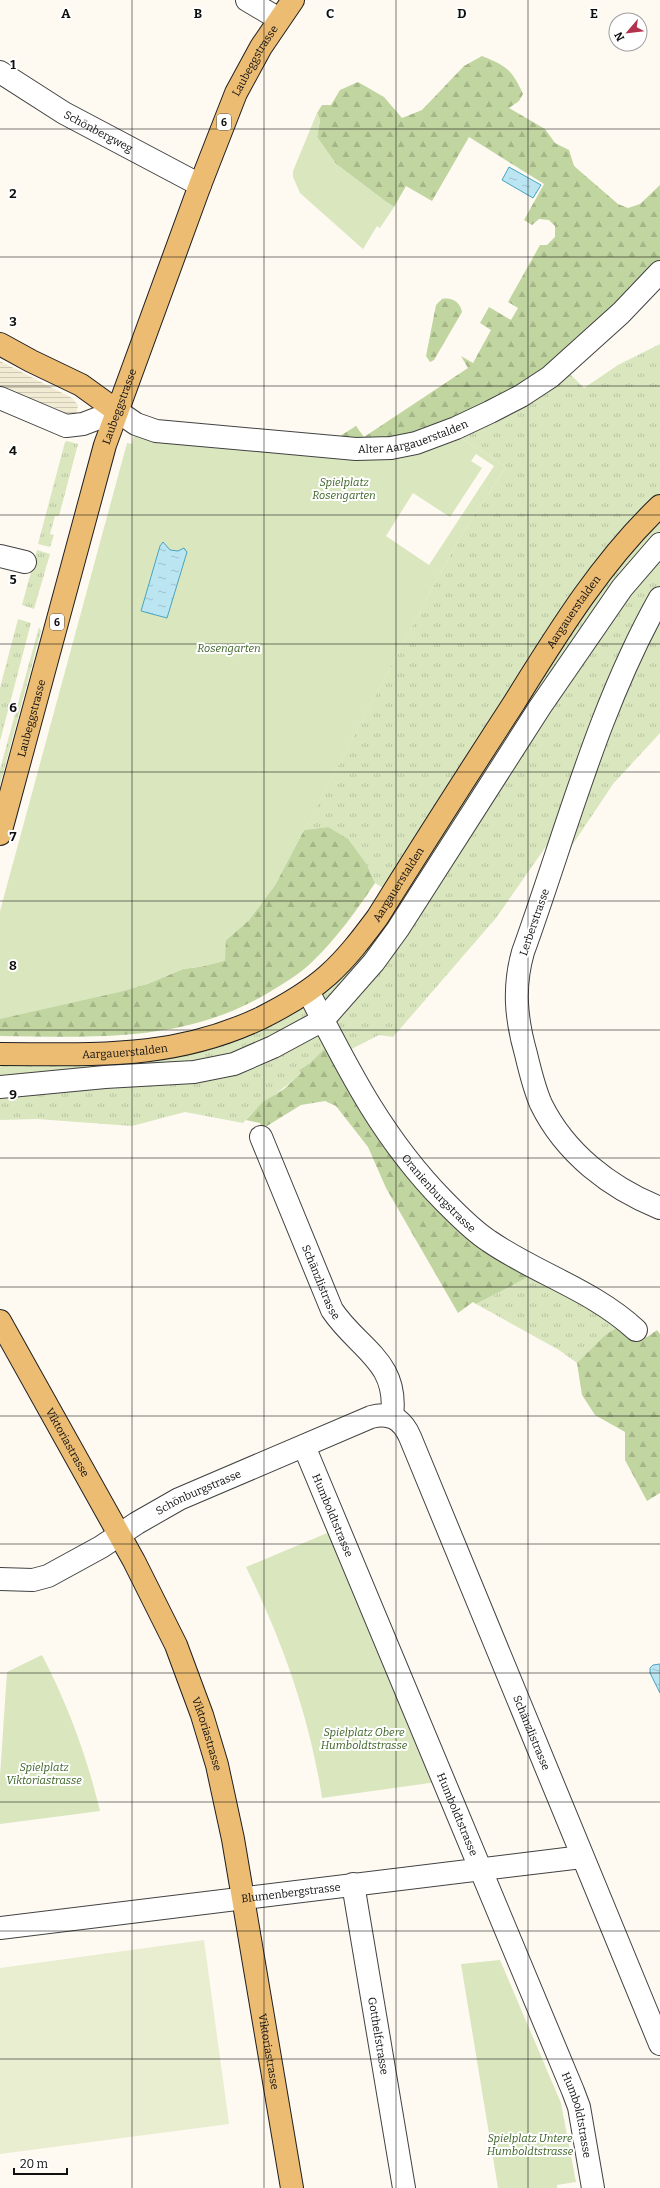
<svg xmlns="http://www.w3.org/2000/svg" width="660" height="2188" viewBox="0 0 660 2188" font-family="Bitter,serif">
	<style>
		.farmland { fill: url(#farmland-rules) }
		.grass { fill: url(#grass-tufts) }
		.forest { fill: url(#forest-firs) }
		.park { fill: #d9e6be; fill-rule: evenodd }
		.pitch { fill: #e8eecf }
		.water { fill: url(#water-ripples); stroke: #48a4c2 }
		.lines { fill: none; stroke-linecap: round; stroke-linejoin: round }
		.minor-casing { stroke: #424242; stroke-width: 24 }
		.major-casing { stroke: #202020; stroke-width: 24 }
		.minor { stroke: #fff; stroke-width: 22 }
		.major { stroke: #edbc73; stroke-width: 22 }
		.grid { fill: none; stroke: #0f0f0f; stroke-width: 1; stroke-opacity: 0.55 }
		.labels { text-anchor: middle; stroke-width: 4; stroke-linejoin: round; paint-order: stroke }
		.shield { fill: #fff; stroke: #575757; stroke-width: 1 }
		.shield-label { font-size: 10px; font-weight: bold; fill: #0f0f0f }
		.street-label { font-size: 11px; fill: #0f0f0f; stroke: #fff }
		.park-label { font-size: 11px; font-style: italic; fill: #3b6224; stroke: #fff }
		.grid-label { font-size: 13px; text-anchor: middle; font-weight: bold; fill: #0f0f0f; stroke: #fff; stroke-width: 4; stroke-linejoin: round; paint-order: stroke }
	</style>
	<defs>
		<pattern id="farmland-rules" width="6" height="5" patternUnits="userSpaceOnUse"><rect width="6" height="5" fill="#f2ebd4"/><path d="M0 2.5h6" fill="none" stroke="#cec8b5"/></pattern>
		<pattern id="grass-tufts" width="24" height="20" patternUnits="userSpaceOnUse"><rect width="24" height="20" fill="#d9e6be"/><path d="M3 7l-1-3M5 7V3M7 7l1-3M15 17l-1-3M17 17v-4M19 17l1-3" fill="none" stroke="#b9c4a2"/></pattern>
		<pattern id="forest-firs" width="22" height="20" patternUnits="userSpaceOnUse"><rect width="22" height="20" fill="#c0d59f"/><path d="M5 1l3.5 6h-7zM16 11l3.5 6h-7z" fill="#a4b688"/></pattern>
		<pattern id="water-ripples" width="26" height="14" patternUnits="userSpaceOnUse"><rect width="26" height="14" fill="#bbe5f1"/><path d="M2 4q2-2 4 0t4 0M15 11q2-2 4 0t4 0" fill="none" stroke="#a0c3cd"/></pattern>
	</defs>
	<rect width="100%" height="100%" fill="#fefaf2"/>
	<!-- farmland -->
	<polygon class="farmland" points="0,361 72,398 78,405 77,412 70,416 58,414 59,409 0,390"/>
	<!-- grass -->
	<g class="grass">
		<path d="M660,344V733L613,784L571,847L551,842L547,845L496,918L393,1037L379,1035L334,1058L327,1046L310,1063L300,1069L301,1073C282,1091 260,1103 243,1123L185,1112L132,1126L37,1119L0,1120V1055L137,1053L304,996L393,894L375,883L367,865L328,827L304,830L457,542L506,467L455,434L568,372L584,388L618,365Z"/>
		<polygon points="67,441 78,444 59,516 55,516 50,534 54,535 50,547 38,544 65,442"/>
		<polygon points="37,550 50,554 34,609 22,605"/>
		<polygon points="18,619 31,623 0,741 0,688"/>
		<polygon points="39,627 41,631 0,785 0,769"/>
		<polygon points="532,1275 621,1325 605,1335 577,1363 559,1350 476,1304"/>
	</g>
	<!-- forest -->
	<g class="forest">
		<path d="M482,56C506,66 512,69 523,94L519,101L509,108L545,129L555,143L569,150L574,166L618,204L628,208L640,204L660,185V263L545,372L428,435L332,441L356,426L364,437L468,368L461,356L473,363L491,330L480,323L489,307L511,320L518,308L508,302L540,245H547L555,237V226L549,220L539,219L532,225L524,220L544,184L469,137L432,201L406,186L394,207L385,201L336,164L317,137L320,120L317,113L322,105H331L340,90L358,82L384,97L402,118L422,110L464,66Z"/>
		<path d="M442,299C452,297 460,302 462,312L434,360L430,362L426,356L436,305Z"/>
		<path d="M328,827L348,839L367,865L375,883C356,911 337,938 313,961C300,974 283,984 268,993C183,1043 95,1037 0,1036V1019L3,1017L147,984L183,969L205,966L226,940L249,920L275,885L304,830Z"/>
		<polygon points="327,1046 357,1100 532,1275 476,1304 473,1302 458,1313 386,1188 368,1147 336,1106 325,1101 301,1105 262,1129 260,1123 246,1120 263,1102 284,1089 301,1073 299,1070 310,1063"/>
		<polygon points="621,1325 633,1338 647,1337 657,1330 660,1334 660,1493 647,1501 625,1460 625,1432 595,1415 582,1395 577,1363 605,1335"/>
	</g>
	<!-- park -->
	<g class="park">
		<polygon points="317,113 320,120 317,137 336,164 385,201 394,207 380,228 377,226 363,249 300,193 293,177 293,171"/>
		<path d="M455,434L506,467L457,542L275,885L249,920L226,940L225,961L205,966L183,969L147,984L124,991L0,1019V911L127,443L132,444L134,435L333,453ZM476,454L494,466L429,565L386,536L413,493L450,517L482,468L471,461Z"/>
		<path d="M332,1531L437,1782L322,1798C310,1718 282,1640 246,1567Z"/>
		<path d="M42,1655C68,1705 87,1757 100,1811L0,1824V1776L7,1672Z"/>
		<polygon points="500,1960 561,2103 576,2182 557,2185 557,2188 498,2188 461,1964"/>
	</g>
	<!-- pitch -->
	<polygon class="pitch" points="204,1940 229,2124 0,2154 0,1968"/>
	<!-- water -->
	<g class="water">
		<polygon points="509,167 541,185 533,198 502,180"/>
		<polygon points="163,542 170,550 178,551 184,548 187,552 167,618 141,611 160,546"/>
		<polygon points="660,1664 660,1693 650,1673 650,1668 653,1665"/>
	</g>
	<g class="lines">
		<defs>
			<g id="minor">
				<polyline points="247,0 279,19"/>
				<path id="s1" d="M0,72L64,113L200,185"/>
				<path id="s2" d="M0,398L66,426L83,424L117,411L136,424L156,431L356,449L391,448L416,443L456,428L490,412L521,396L550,377L621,313L660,272"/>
				<polyline points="0,556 25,562"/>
				<path d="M660,598C598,708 566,833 523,952C513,987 516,1019 526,1054C530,1071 534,1088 541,1104C565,1153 610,1188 660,1208"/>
				<path id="s3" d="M308,991C348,1069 382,1138 444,1201C458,1215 472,1230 489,1241C537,1274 593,1290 636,1330"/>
				<polyline points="0,1087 105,1077 194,1072 234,1064 273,1047 323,1020 374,962 398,929 540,707 622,588 660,544"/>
				<path id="s4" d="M261,1137L332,1310C358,1349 399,1361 392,1416"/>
				<path id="s5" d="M304,1446L573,2091L579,2107L593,2188"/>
				<path id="s6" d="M0,1579L33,1580L48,1576L101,1547L137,1523L179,1499L371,1417C390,1412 402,1419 410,1437L660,2044"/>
				<path id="s7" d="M353,1884L404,2188"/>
				<path id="s8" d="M0,1928L582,1857"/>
			</g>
			<g id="major">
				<polyline points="0,344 31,361 81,385 117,411"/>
				<path id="s9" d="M0,834L105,445L200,185L236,93L261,47L293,0"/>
				<path id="s10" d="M0,1054C95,1054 172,1060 261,1018C285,1006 308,993 328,975C347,958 362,938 377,918C422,846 468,774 514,703C557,634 601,562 660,506"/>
				<path id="s11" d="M0,1321L134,1561L176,1645L202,1715L217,1765L233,1839L292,2188"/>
			</g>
		</defs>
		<!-- minor casing -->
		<use href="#minor" class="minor-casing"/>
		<!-- major casing -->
		<use href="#major" class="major-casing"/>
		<!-- minor -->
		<use href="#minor" class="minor"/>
		<!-- major -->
		<use href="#major" class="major"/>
	</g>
	<!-- grid -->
	<path class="grid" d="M132,0V2188M264,0V2188M396,0V2188M528,0V2188M0,129H660M0,257H660M0,386H660M0,515H660M0,644H660M0,772H660M0,901H660M0,1030H660M0,1158H660M0,1287H660M0,1416H660M0,1544H660M0,1673H660M0,1802H660M0,1931H660M0,2059H660"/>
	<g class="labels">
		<!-- shield labels -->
		<g class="shield">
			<rect x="217" y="114" width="14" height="16" rx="3"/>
			<rect x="50" y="614" width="14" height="16" rx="3"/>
		</g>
		<g class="shield-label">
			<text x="224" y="126">6</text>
			<text x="57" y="626">6</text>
		</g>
		<!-- street labels -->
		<g class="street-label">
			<text dy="4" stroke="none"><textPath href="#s9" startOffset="816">Laubeggstrasse</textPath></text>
			<text dy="4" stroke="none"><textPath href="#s1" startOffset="115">Schönbergweg</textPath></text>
			<text dy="4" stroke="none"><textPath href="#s9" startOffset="444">Laubeggstrasse</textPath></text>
			<text dy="4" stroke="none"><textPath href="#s2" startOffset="429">Alter Aargauerstalden</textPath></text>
			<text dy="4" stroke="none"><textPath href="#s10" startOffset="785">Aargauerstalden</textPath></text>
			<text dy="4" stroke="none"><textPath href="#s9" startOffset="120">Laubeggstrasse</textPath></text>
			<text dy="4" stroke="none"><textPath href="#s10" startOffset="461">Aargauerstalden</textPath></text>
			<text transform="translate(534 922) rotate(-71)" y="4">Lerberstrasse</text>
			<text dy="4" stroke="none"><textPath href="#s10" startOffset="125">Aargauerstalden</textPath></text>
			<text dy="4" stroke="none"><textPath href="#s3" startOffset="242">Oranienburgstrasse</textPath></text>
			<text dy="4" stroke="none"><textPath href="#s4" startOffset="157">Schänzlistrasse</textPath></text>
			<text dy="4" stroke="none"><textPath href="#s11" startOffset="139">Viktoriastrasse</textPath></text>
			<text dy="4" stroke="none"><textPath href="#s6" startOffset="221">Schönburgstrasse</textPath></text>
			<text dy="4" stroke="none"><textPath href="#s5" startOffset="75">Humboldtstrasse</textPath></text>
			<text dy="4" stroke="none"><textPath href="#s6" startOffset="778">Schänzlistrasse</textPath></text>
			<text dy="4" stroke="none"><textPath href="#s11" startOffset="463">Viktoriastrasse</textPath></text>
			<text dy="4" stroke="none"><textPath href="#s5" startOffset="399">Humboldtstrasse</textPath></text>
			<text dy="4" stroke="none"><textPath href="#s8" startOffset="293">Blumenbergstrasse</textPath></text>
			<text dy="4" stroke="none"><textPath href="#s7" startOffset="154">Gotthelfstrasse</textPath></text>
			<text dy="4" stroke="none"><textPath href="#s11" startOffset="787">Viktoriastrasse</textPath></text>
			<text dy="4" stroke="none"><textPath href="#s5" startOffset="723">Humboldtstrasse</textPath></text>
		</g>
		<!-- park labels -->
		<g class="park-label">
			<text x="344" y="486">Spielplatz<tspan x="344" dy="13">Rosengarten</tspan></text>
			<text x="229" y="652">Rosengarten</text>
			<text x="364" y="1736">Spielplatz Obere<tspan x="364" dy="13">Humboldtstrasse</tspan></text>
			<text x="44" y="1771">Spielplatz<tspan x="44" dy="13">Viktoriastrasse</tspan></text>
			<text x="530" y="2142">Spielplatz Untere<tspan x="530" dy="13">Humboldtstrasse</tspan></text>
		</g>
	</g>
	<g class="grid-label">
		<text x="66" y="18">A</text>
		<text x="198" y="18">B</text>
		<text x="330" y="18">C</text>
		<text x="462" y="18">D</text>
		<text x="594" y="18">E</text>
		<text x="13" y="69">1</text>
		<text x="13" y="198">2</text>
		<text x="13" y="326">3</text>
		<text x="13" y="455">4</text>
		<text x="13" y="584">5</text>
		<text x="13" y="712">6</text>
		<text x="13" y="841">7</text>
		<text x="13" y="970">8</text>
		<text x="13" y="1099">9</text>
	</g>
	<!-- north arrow -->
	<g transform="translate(628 32) rotate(242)"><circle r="19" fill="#ffffff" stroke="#9f9f9f"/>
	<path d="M0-3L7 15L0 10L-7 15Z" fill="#b3324d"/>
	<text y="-6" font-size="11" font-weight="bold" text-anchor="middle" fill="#0f0f0f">N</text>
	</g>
	<!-- scale -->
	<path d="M14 2168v6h53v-6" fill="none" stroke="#0f0f0f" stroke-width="2"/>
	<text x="20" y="2168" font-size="12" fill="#0f0f0f" stroke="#ffffff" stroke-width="3" paint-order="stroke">20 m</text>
</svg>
